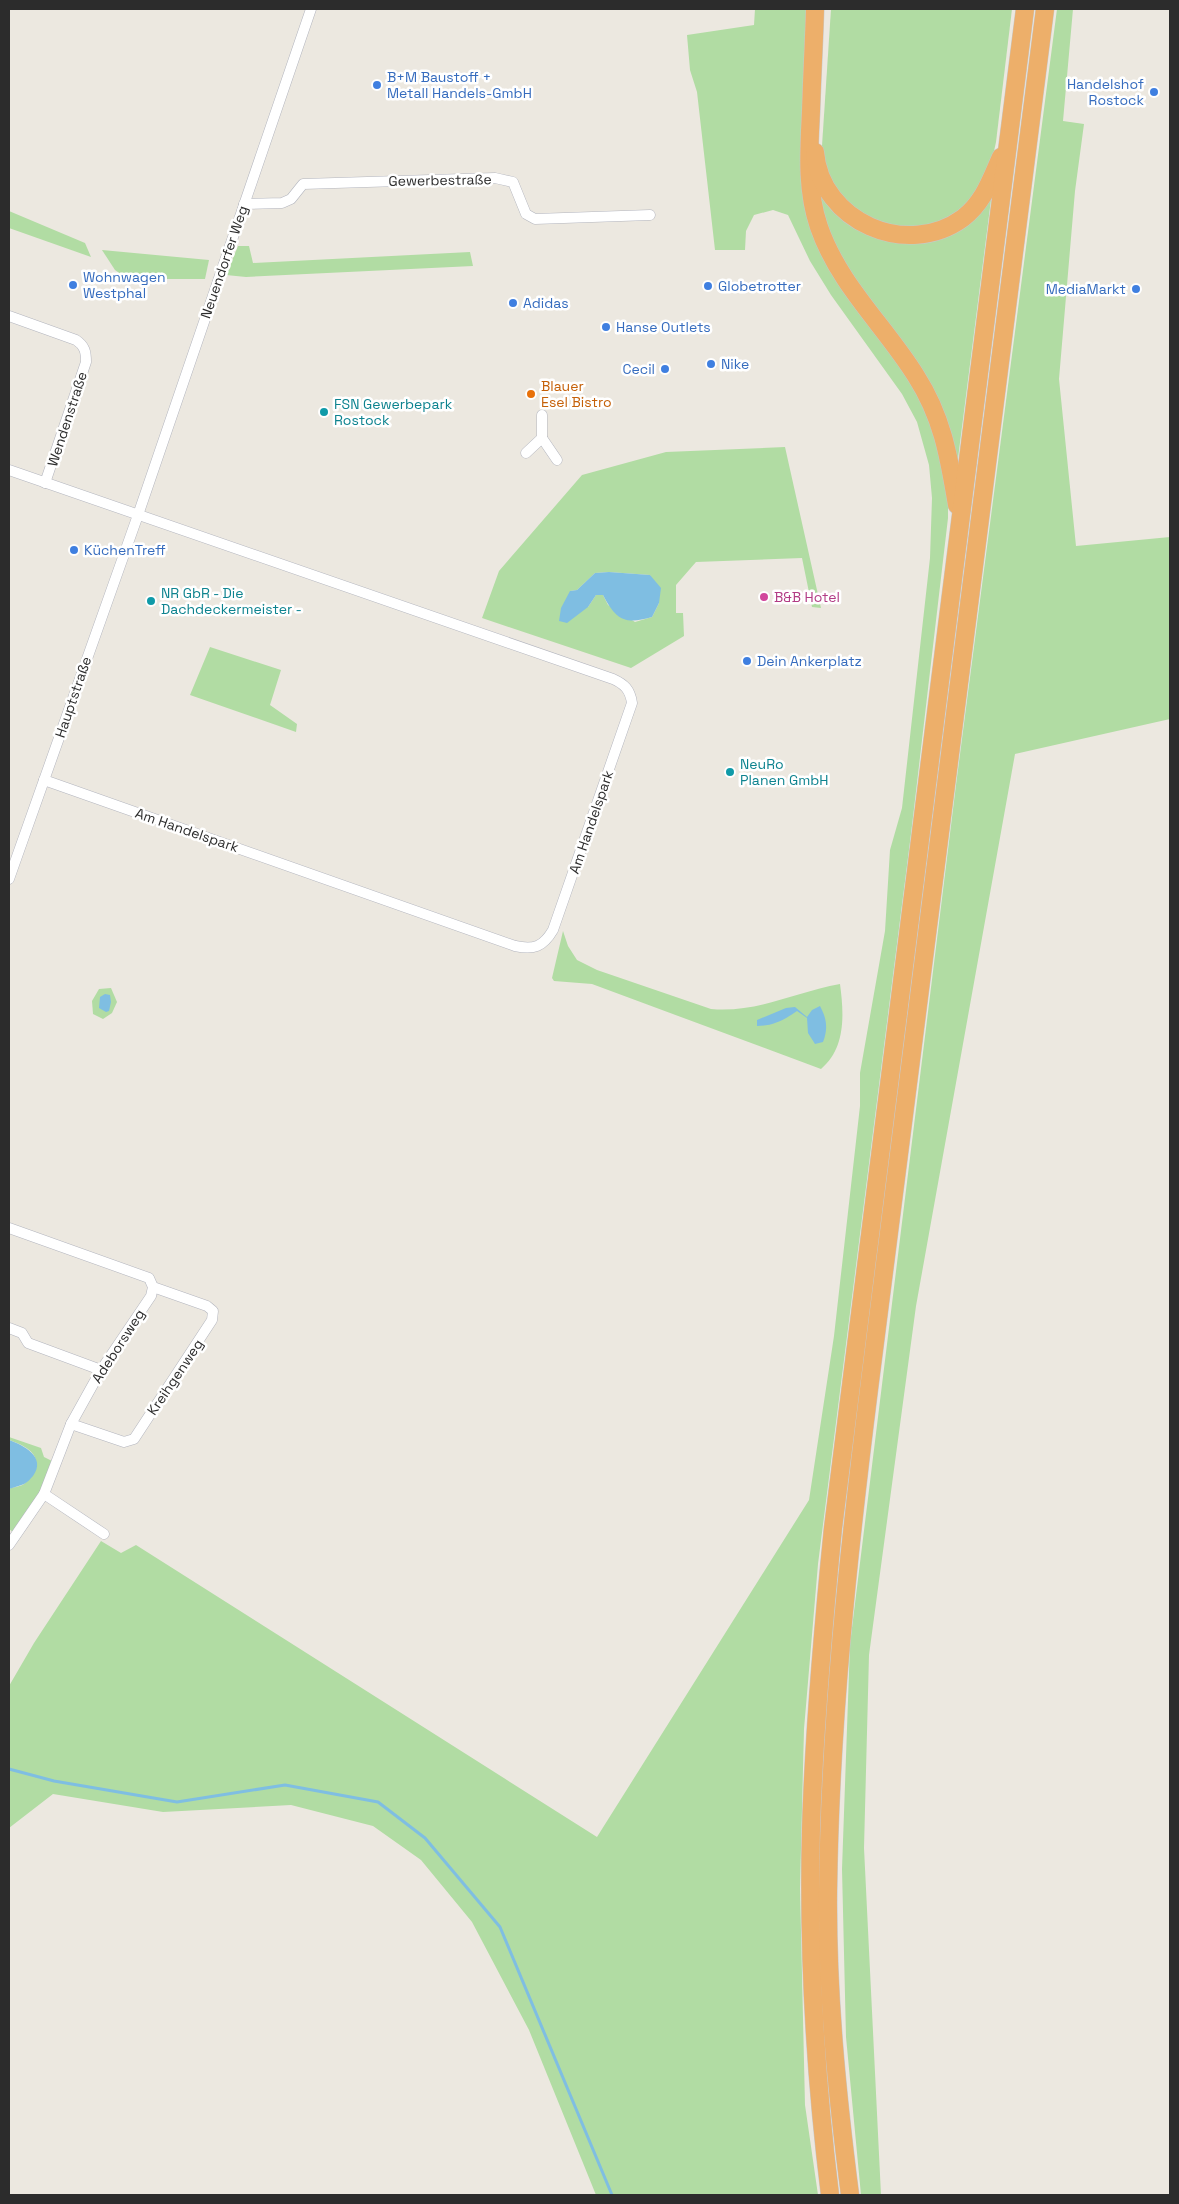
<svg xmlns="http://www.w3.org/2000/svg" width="1179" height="2204" viewBox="0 0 1179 2204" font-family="'Space Grotesk',sans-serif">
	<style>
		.green { fill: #b1dca3; fill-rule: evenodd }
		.water { fill: #7fbee2 }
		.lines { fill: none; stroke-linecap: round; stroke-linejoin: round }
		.stream { stroke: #7fbee2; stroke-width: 3 }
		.street-casing { stroke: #b3b5be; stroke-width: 11 }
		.highway-casing { stroke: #c8c8c8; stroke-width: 19 }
		.street { stroke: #fff; stroke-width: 10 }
		.highway { stroke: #edaf6a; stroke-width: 18 }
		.shop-dot { fill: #3f7fe0; stroke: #fff; stroke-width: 2 }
		.food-dot { fill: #e8710a; stroke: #fff; stroke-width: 2 }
		.culture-dot { fill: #0f9aa8; stroke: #fff; stroke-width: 2 }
		.hotel-dot { fill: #d1479c; stroke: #fff; stroke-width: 2 }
		.labels { text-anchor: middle; stroke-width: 5; stroke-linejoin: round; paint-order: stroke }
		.shop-label { font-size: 14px; fill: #366cbe; stroke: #fff; text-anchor: start }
		.street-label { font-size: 14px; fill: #2c2c2c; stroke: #fff }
		.food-label { font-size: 14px; fill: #c56008; stroke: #fff; text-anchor: start }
		.culture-label { font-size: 14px; fill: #0d838f; stroke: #fff; text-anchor: start }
		.hotel-label { font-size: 14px; fill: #b23c85; stroke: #fff; text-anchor: start }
	</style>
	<rect width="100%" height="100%" fill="#ece8e0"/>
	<!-- green -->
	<g class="green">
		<polygon points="755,9 813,9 809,209 932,413 948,489 948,518 911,834 818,1564 804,1729 800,1888 805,2105 818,2195 596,2195 529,2030 472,1922 421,1860 373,1826 291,1805 163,1812 53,1794 9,1828 9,1686 34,1643 101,1541 121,1553 136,1545 597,1837 809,1500 834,1336 860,1106 860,1073 885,931 890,850 902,808 930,558 932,498 929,465 917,422 902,394 831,295 810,261 788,215 773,210 754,215 746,231 745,250 715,250 697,92 690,70 687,35 754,25"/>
		<polygon points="831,9 1012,9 996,142 990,170 982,190 947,222 891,230 848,208 821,161"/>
		<polygon points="1057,9 1073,9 1063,121 1084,124 1075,191 1059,379 1076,546 1170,537 1170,719 1015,754 916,1306 869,1655 864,1848 881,2195 861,2195 846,2037 842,1869 850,1644 956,785"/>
		<polygon points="816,175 829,201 919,241 992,192 956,474 890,332 827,235"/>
		<polygon points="9,211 85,243 91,257 9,228"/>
		<polygon points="238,246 249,246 253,263 470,252 473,266 246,277 226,275"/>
		<polygon points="102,250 209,260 205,279 128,279 115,270"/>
		<path d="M785,447L821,608L812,607L802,558L696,562L676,585V613H683L684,636L631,668L482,618L499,571L582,475L666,452ZM609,572L650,575L659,603L652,617L635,622L608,605L603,595H596L588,607L570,591L577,590L595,573Z"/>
		<polygon points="210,647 281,670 270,705 297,724 296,732 190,695"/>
		<path d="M563,931L568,946L577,960L597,970L711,1009C758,1013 795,992 840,984C844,1014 846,1048 821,1069L592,984L554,981L552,978Z"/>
		<polygon points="111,988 117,1002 112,1013 103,1019 93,1014 92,1001 99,989"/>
		<path d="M9,1437L41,1448L44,1457L52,1461L40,1492L13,1532L9,1529V1489C13,1487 20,1487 24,1484C27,1482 29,1477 31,1475C45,1455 26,1446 9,1440Z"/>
	</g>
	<!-- water -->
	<g class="water">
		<path d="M609,572L650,575L661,588L659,603L652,617C625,625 616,620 603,595H596L588,607L567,623L559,621L561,608L570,591L577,590L595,573Z"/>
		<polygon points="105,994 110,995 111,1002 109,1011 106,1012 99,1008 100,997"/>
		<path d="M820,1006C827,1019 828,1029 823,1042L815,1044L808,1033L807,1018L797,1011C784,1020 773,1026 757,1026V1020L786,1008L795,1007L807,1017L812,1010Z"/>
		<path d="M9,1440C23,1445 47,1457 33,1476C30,1479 28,1482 24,1484C20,1486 14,1487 9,1489Z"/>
	</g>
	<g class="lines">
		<!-- stream -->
		<polyline class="stream" points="9,1769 54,1781 177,1802 285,1785 378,1802 425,1838 500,1927 612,2195"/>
		<defs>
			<g id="street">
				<polyline points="244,204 282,203 291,199 303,184 495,178 513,182 526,214 535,219 650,215"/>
				<path d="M9,316L76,340C85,346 86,352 86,362L45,483"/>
				<polyline points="542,438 557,460"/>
				<polyline points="526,453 542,438 542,415"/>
				<path d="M9,470L613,679C624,684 630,689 632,703L553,930C543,947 534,950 515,946L44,780"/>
				<polyline points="9,879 138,515 311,9"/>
				<polyline points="9,1228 149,1278 153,1287 151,1296 101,1370 71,1424 44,1494 9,1545"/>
				<polyline points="9,1328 22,1333 28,1343 101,1370"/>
				<polyline points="71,1424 124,1442 134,1439 212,1320 213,1311 207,1306 153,1287"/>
				<polyline points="44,1494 104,1534"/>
			</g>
			<g id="highway">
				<path d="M815,9C814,43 812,77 811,111C809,151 806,189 819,227C839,285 885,326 916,376C943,418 949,458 957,505"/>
				<path d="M815,152C821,222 907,259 963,218C984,202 991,179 1001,157"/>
				<path d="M830,2195C815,2074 808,1952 811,1829C814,1728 823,1628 833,1528L1025,9"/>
				<path d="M850,2195C837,2094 827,1993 828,1891C830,1723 848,1556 869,1389L1045,9"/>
			</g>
		</defs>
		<!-- street casing -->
		<use href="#street" class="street-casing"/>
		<!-- highway casing -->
		<use href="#highway" class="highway-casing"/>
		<!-- street -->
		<use href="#street" class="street"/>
		<!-- highway -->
		<use href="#highway" class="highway"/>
	</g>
	<!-- markers -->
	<g class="shop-dot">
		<circle cx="377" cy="85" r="5"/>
		<circle cx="1154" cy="92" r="5"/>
		<circle cx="73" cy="285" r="5"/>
		<circle cx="708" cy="286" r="5"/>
		<circle cx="1136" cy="289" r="5"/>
		<circle cx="513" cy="303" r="5"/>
		<circle cx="606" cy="327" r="5"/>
		<circle cx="711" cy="364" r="5"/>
		<circle cx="665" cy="369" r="5"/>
		<circle cx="74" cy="550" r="5"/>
		<circle cx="747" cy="661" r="5"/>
	</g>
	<circle class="food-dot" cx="531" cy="394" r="5"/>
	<g class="culture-dot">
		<circle cx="324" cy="412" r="5"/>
		<circle cx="151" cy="601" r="5"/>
		<circle cx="730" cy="772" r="5"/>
	</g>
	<circle class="hotel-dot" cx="764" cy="597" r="5"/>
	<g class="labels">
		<!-- shop labels -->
		<g class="shop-label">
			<text x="387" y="82">B+M Baustoff +<tspan x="387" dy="16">Metall Handels-GmbH</tspan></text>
			<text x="1144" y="89" text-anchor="end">Handelshof<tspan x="1144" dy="16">Rostock</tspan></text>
			<text x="83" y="282">Wohnwagen<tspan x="83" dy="16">Westphal</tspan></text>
			<text x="718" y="291">Globetrotter</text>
			<text x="1126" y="294" text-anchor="end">MediaMarkt</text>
			<text x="523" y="308">Adidas</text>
			<text x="616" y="332">Hanse Outlets</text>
			<text x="721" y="369">Nike</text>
			<text x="655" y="374" text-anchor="end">Cecil</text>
			<text x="84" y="555">KüchenTreff</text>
			<text x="757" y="666">Dein Ankerplatz</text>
		</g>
		<!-- street labels -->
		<g class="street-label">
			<text transform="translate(440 180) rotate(-1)" y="5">Gewerbestraße</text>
			<text transform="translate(224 262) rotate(-71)" y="5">Neuendorfer Weg</text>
			<text transform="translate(67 419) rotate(-72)" y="5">Wendenstraße</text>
			<text transform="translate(73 697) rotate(-71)" y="5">Hauptstraße</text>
			<text transform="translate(591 822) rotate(-71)" y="5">Am Handelspark</text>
			<text transform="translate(187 830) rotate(19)" y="5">Am Handelspark</text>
			<text transform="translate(118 1346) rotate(-57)" y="5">Adeborsweg</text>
			<text transform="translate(175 1377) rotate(-56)" y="5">Kreihgenweg</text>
		</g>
		<!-- food labels -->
		<g class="food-label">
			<text x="541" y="391">Blauer<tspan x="541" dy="16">Esel Bistro</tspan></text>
		</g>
		<!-- culture labels -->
		<g class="culture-label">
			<text x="334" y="409">FSN Gewerbepark<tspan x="334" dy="16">Rostock</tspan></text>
			<text x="161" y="598">NR GbR - Die<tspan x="161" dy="16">Dachdeckermeister -</tspan></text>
			<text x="740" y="769">NeuRo<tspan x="740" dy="16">Planen GmbH</tspan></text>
		</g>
		<!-- hotel labels -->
		<g class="hotel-label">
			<text x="774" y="602">B&amp;B Hotel</text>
		</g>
	</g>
	<!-- border -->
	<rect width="1179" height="2204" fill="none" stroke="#2c2c2c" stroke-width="20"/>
</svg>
